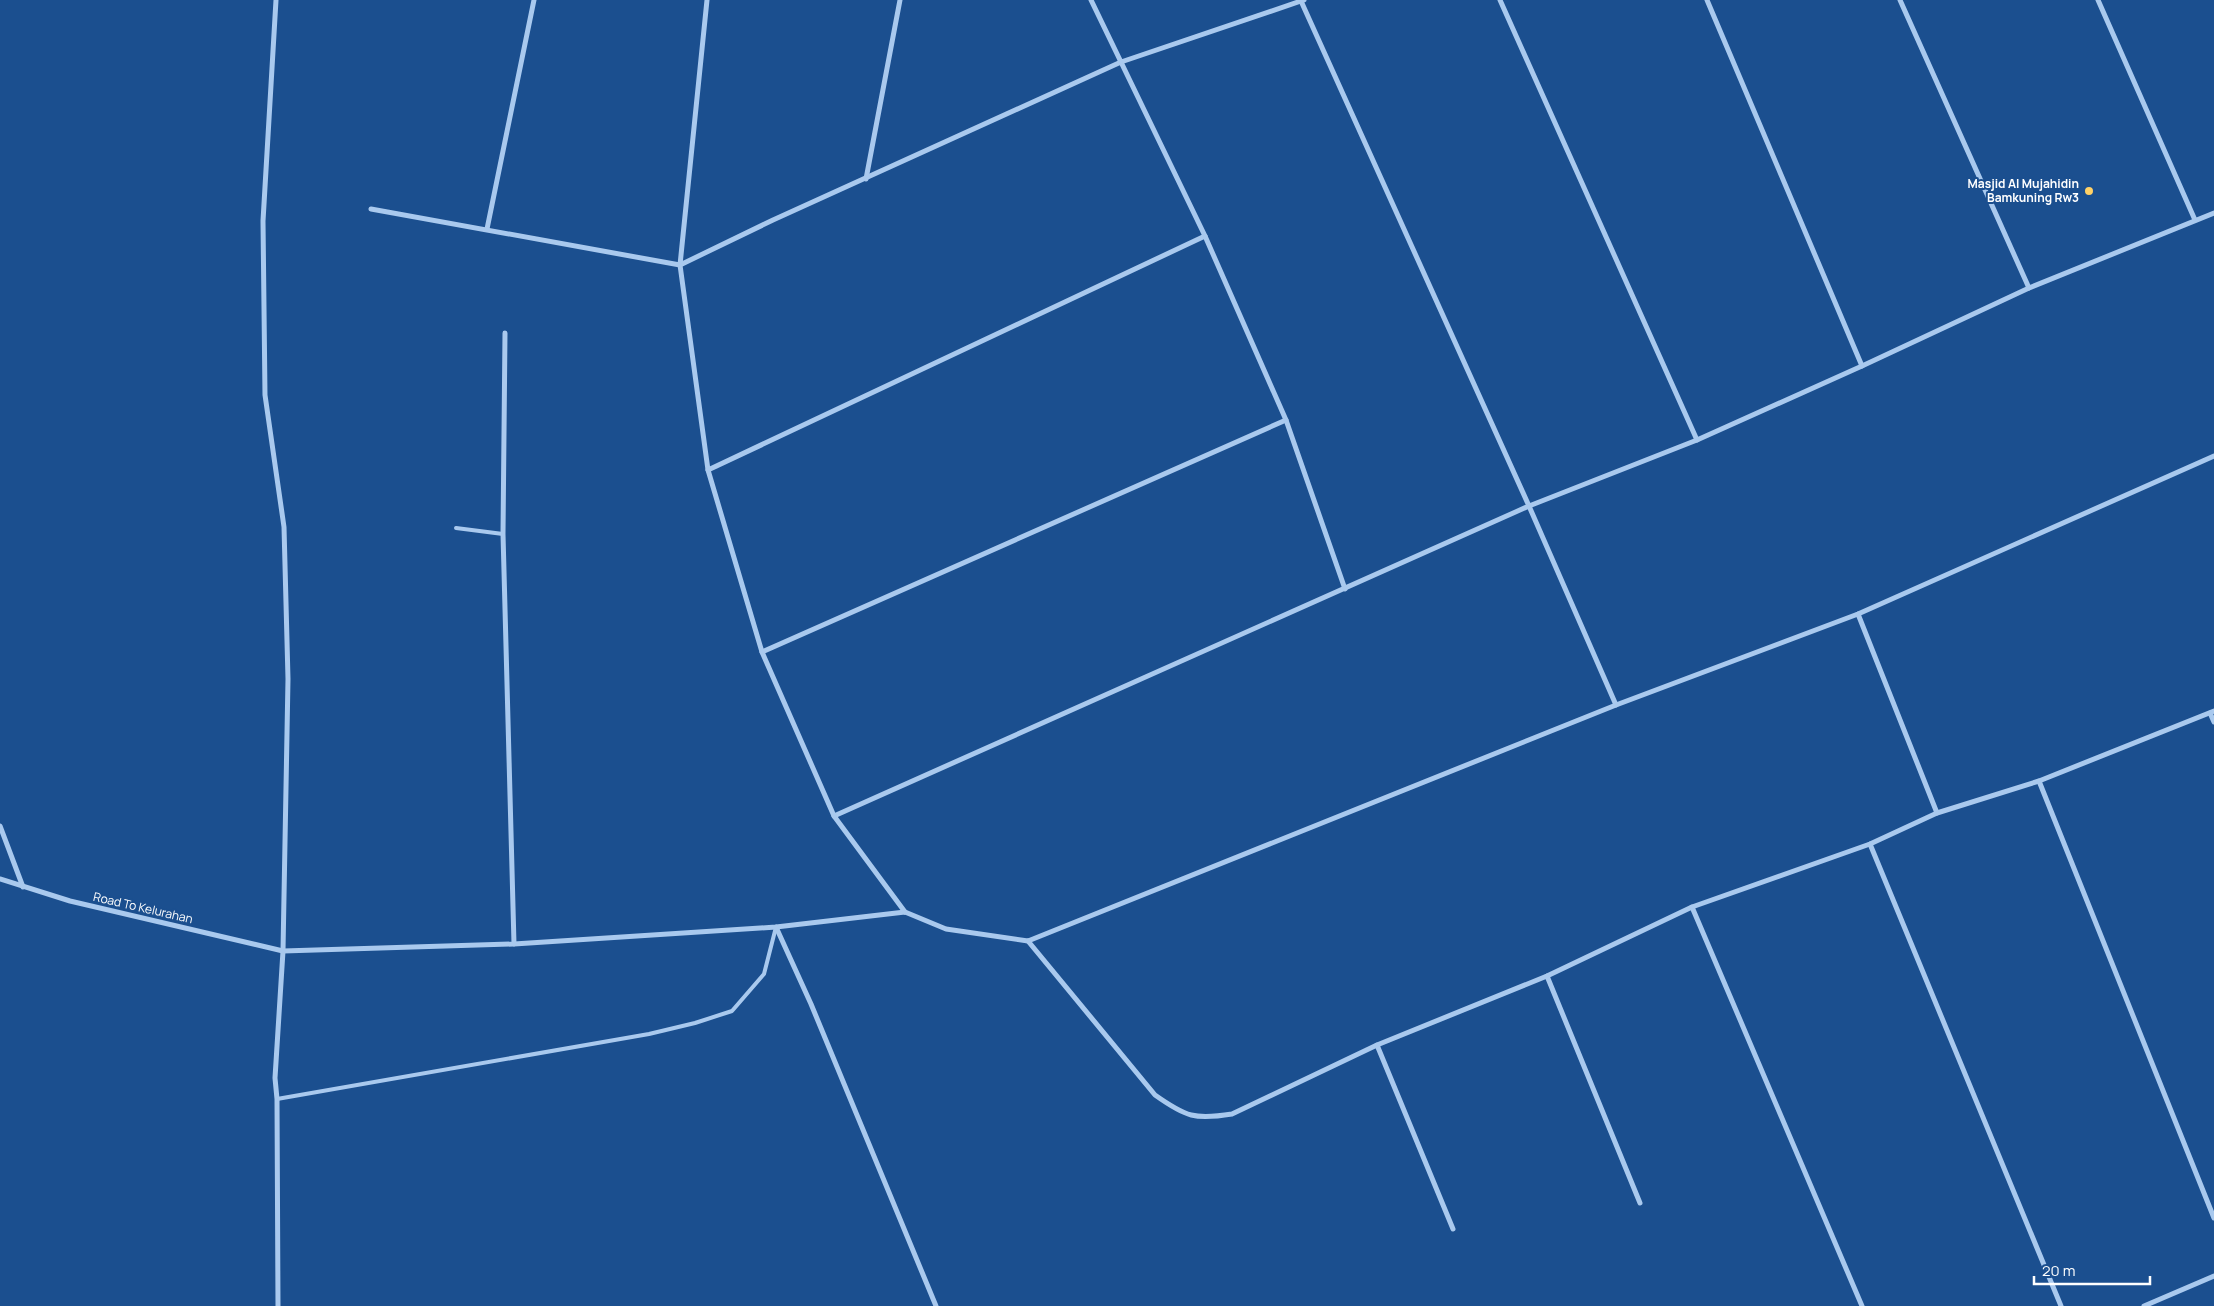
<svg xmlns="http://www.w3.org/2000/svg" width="2214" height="1306" viewBox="0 0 2214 1306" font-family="Manrope,sans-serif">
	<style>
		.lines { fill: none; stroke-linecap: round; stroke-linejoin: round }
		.lane { stroke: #a9c9ee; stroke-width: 4 }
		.street { stroke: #a9c9ee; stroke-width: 5 }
		.poi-dot { fill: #ffd166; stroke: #1b4f8f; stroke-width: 2 }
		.labels { text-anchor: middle; stroke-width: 4; stroke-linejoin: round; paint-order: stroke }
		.poi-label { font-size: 12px; font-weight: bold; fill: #fff; stroke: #1b4f8f; text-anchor: end }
		.street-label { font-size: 12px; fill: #fff; stroke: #1b4f8f }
	</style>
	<rect width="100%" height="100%" fill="#1b4f8f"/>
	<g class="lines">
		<!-- lane -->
		<g class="lane">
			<polyline points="456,528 503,534"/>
			<polyline points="277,1099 649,1034 695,1023 732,1011 764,974 776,927"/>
		</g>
		<!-- street -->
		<g class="street">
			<polyline points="276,0 263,221 265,395 284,527 288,679 283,951 275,1078 277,1099 278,1306"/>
			<polyline points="1091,0 1205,236 1286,420 1345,589"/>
			<polyline points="1500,0 1697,440"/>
			<polyline points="1707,0 1862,366"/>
			<polyline points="1900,0 2029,288"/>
			<polyline points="2098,0 2195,220"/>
			<polyline points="1301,1 1529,506 1616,705"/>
			<polyline points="866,179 900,0"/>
			<polyline points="371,209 680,265 707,0"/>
			<polyline points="487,229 534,0"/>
			<polyline points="505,333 503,534 514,944"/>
			<polyline points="708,470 1205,236"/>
			<polyline points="1858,614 1937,813"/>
			<polyline points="762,652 1286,420"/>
			<polyline points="2210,713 2214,722"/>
			<polyline points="2039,781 2214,1218"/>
			<polyline points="834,816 1529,506 1697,440 1862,366 2029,288 2214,213"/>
			<polyline points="0,826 23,887"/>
			<polyline points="1870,844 2061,1306"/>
			<polyline points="0,879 70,901 283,951 514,944 776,927 905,912 946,929 1028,941 1616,705 1858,614 2214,456"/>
			<polyline points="1692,907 1862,1306"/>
			<polyline points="905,912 834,816 762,652 708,470 680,265 773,220 1121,62 1304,0"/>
			<polyline points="776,927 811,1004 936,1306"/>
			<path d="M1028,941L1155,1095C1186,1117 1195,1120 1232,1114L1377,1045L1547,976L1692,907L1870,844L1937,813L2039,781L2214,711"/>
			<polyline points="1547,976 1640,1203"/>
			<polyline points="1377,1045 1453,1229"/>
			<polyline points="2144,1306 2214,1276"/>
		</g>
	</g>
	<!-- markers -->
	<circle class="poi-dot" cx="2089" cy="191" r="5"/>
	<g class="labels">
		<!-- poi labels -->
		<g class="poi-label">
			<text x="2079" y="188">Masjid Al Mujahidin<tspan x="2079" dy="14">Bamkuning Rw3</tspan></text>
		</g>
		<!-- street labels -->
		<g class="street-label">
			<text transform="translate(143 908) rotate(13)" y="4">Road To Kelurahan</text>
		</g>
	</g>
	<!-- scale -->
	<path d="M2034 1276v8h116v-8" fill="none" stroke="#ffffff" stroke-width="2.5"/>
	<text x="2042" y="1276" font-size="15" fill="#ffffff" stroke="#1b4f8f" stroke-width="4" paint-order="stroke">20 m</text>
</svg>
